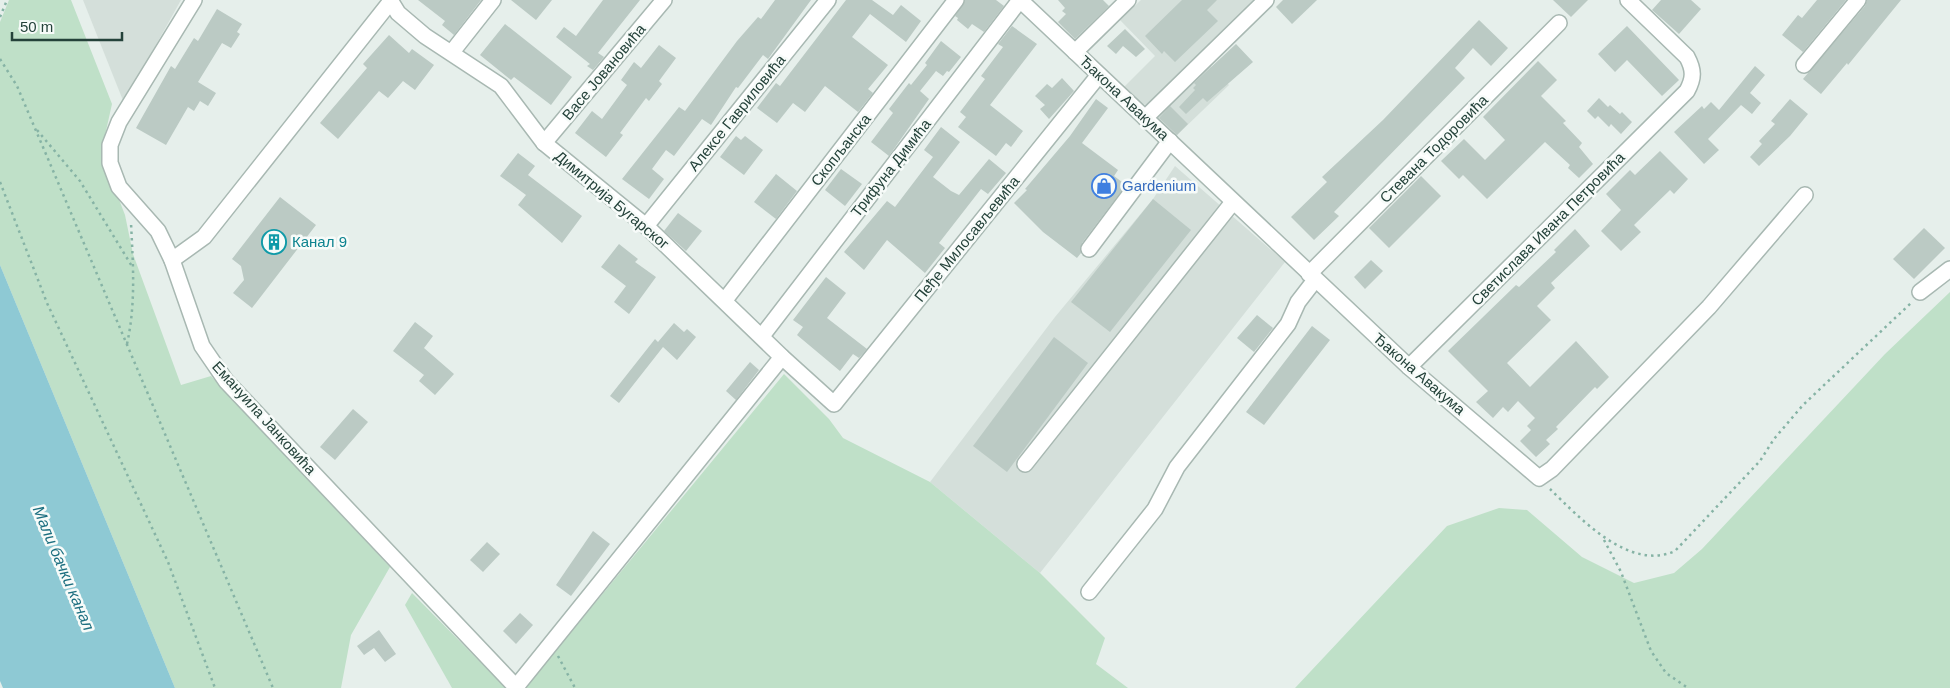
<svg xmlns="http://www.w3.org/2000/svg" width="1950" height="688" viewBox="0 0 1950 688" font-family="Helvetica,sans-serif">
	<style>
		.built { fill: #d4dfda }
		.green { fill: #bfe0c8 }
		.water { fill: #8ec9d4 }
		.building { fill: #bbcac4 }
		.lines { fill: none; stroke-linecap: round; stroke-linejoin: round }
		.minor-casing { stroke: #a8b8b2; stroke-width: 18 }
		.path { stroke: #86b3a5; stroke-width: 2.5; stroke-dasharray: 2.5 4; stroke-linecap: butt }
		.minor { stroke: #fff; stroke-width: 15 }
		.labels { text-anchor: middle; stroke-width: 5; stroke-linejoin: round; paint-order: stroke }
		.street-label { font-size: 15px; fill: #24423a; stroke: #f7fbf9 }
		.shop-label { font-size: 15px; fill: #366cbe; stroke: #f7fbf9; text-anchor: start }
		.culture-label { font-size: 15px; fill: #0d838f; stroke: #f7fbf9; text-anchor: start }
		.water-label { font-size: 16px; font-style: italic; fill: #1c6f80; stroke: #f7fbf9 }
	</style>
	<rect width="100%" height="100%" fill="#e6efeb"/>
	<!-- built -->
	<g class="built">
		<polygon points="83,0 181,0 124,102 122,98"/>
		<polygon points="1141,0 1257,0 1146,105 1139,103 1123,88 1155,56 1120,20"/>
		<polygon points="1209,64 1229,85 1175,137 1155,116"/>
		<polygon points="1175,166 1285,262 1040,573 930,482 1055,317 1153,199"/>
	</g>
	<!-- green -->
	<g class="green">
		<polygon points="9,0 71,0 112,104 101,153 125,215 133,254 181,385 211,376 390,567 351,635 341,688 175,688 0,265 0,22"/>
		<polygon points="1950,292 1950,688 1295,688 1447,526 1499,508 1527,510 1582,557 1634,583 1674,573 1702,549 1885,354"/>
		<polygon points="784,374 829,419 843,438 930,482 1040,573 1105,638 1096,664 1128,688 525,688"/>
		<polygon points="412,593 506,688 452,688 405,605"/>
	</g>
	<!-- water -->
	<polygon class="water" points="0,265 175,688 3,688 0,681"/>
	<!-- building -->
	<g class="building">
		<polygon points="418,0 481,0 454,35 442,25 445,21"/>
		<polygon points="511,0 552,0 536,20"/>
		<polygon points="603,0 640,0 598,53 604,57 593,70 587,66 590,64 556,37 564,27 576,36"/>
		<polygon points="775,0 811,0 768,59 763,55 738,88 736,87 711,125 702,119 674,156 666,150 652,169 664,179 649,199 622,179 679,107 685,111 737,41 758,17 761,19"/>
		<polygon points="846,0 872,0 893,15 901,5 921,21 906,42 870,14 852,37 888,65 868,89 873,93 858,112 825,86 805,112 793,103 777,123 757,108 776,83 780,86"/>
		<polygon points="965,0 996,0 1004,6 984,32 972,24 968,29 957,20 958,18 955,16"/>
		<polygon points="1058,0 1103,0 1109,6 1075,39 1058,22 1066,14 1062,11 1065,8"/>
		<polygon points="1182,0 1217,0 1207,10 1218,21 1175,62 1164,51 1162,54 1145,36"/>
		<polygon points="1283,0 1317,0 1292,24 1276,7"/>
		<polygon points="1553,0 1588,0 1571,17"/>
		<polygon points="1661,0 1691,0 1701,9 1679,34 1652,10"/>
		<polygon points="1817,0 1846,0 1803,52 1782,35 1798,15 1802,18"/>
		<polygon points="1867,0 1901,0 1848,65 1847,63 1821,94 1803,79 1865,6"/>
		<polygon points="217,9 242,24 237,32 240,34 231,48 222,43 198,82 216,93 208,106 200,101 194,111 188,107 166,145 136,128 171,66 175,69 194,38 198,41"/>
		<polygon points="1479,20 1508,48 1491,66 1473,48 1455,68 1465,78 1334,212 1339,216 1314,240 1291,217 1327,182 1322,177 1383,120"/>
		<polygon points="505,24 572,77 551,105 514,77 511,80 480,55"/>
		<polygon points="1012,26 1037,44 990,105 1023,131 1011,147 1006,143 996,156 958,127 966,117 960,112 985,79 981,76 1003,47 998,44"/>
		<polygon points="1627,26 1679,80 1662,96 1627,60 1615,72 1598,54"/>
		<polygon points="1125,29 1145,49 1136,57 1123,46 1116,54 1107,46"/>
		<polygon points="389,35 409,53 412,49 434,65 415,90 403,81 388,98 379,91 338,139 320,123 367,68 363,64"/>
		<polygon points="941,41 961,57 949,72 947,71 943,76 936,71 920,91 929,99 889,156 871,142 893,113 889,109 909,83 911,85 927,65 925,63"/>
		<polygon points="1236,44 1253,62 1207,102 1203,98 1186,114 1179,107 1195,90 1193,88 1196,85 1194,83"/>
		<polygon points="659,45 676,58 659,81 662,84 649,101 646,98 620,133 623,135 606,157 575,133 592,111 602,119 627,85 621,80 634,62 641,68"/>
		<polygon points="1538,61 1557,80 1541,96 1566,121 1563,123 1582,143 1579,147 1593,164 1579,178 1568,168 1570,165 1545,142 1487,199 1463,175 1459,179 1441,161 1464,139 1485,160 1505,140 1483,117"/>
		<polygon points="1755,66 1765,75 1750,93 1761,103 1752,114 1741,105 1708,139 1719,150 1704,164 1674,132 1702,106 1704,109 1711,102 1719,110"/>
		<polygon points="1062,78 1074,91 1049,119 1040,109 1045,105 1035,96 1047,84 1052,88"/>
		<polygon points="1599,98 1608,107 1610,105 1620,114 1622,112 1632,122 1621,134 1611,124 1609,127 1598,116 1595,119 1587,111"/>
		<polygon points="1096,99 1108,108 1082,143 1118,170 1114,176 1126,185 1082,243 1081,253 1077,258 1043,232 1014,203 1027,190 1025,189 1070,136"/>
		<polygon points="1790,99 1808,114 1790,136 1759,166 1750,157 1762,144 1759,141 1775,124 1771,121"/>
		<polygon points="1170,106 1188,124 1177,135 1159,118"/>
		<polygon points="941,127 960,142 933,177 951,191 959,195 989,159 1006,173 988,194 981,189 939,243 945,248 925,273 887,240 864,270 844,252 887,201 895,207 933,157 924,150"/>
		<polygon points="736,136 741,140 745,136 763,150 744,175 720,157"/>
		<polygon points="1660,151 1688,179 1674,194 1670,190 1634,225 1641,232 1621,251 1601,231 1621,210 1606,194 1630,170 1635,175"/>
		<polygon points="518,153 535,166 528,175 582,216 562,243 518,205 526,195 500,176"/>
		<polygon points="841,169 862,184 845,206 825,190"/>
		<polygon points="776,174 797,191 776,219 754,202"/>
		<polygon points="1421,176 1441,196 1389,248 1369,228"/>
		<polygon points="280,197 316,225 252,308 233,293 244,280 241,266 232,259"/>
		<polygon points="1153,199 1191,230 1110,332 1071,302"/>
		<polygon points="678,213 702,231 686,251 664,231"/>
		<polygon points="1924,228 1945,248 1914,279 1893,259"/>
		<polygon points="1575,229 1590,246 1551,283 1555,288 1537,306 1551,320 1507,363 1530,387 1576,341 1609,377 1597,389 1595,387 1556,427 1558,429 1546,440 1550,444 1536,457 1520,441 1531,430 1527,426 1535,418 1518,401 1508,412 1503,407 1493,418 1476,402 1488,391 1448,351 1516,285 1519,287 1556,252 1554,250"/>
		<polygon points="619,244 638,259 635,262 656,277 629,314 614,302 626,286 601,267"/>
		<polygon points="1371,260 1383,271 1365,289 1354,277"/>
		<polygon points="826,277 846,293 827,318 867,349 859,358 853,354 840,371 797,335 803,327 793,320"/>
		<polygon points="1257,315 1273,328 1254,352 1237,338"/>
		<polygon points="415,322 433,336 424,348 454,374 435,395 419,381 424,375 393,351"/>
		<polygon points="674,323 684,332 687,329 696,337 677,360 663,347 619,403 610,396 655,339 658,342"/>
		<polygon points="1312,326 1330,340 1264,425 1246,412"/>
		<polygon points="1054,337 1088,363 1007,472 973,446"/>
		<polygon points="750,362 759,370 736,400 726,391"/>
		<polygon points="353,409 368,422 335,460 320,447"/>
		<polygon points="593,531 610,544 571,596 556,585"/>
		<polygon points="487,542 500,554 483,572 470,560"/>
		<polygon points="520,613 533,625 516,644 503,631"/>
		<polygon points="379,630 396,654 385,662 374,648 364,655 357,646"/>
	</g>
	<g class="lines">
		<defs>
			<g id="minor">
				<polyline points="194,0 119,122 110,145 110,163 119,187 158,231 172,260 202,346 226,381 516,687 782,357"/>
				<polyline points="390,0 398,13 425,36 501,86 544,143 646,226 782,357 834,404 1099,75"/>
				<polyline points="1020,0 1409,367 1539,478 1552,469 1709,307 1805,195"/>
				<polyline points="452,52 493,0"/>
				<polyline points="1075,52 1128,0"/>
				<polyline points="1804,65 1858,0"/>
				<polyline points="1145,118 1266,0"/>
				<polyline points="544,143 664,0"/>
				<polyline points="646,226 828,0"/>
				<polyline points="1089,249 1170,141"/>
				<polyline points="172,260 204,237 391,1"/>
				<polyline points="1309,274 1559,23"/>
				<polyline points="1920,292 1950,269"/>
				<polyline points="725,300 956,0"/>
				<polyline points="762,336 1020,0"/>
				<path d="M1409,367L1687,91C1694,78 1694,70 1687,57L1628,0"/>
				<polyline points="1025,464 1233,202"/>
				<polyline points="1089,592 1155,509 1177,467 1288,324 1298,302 1315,280"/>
			</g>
		</defs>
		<!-- minor casing -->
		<use href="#minor" class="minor-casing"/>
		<!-- path -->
		<g class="path">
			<polyline points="0,17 7,0"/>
			<polyline points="0,59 17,86 273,688"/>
			<polyline points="37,130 80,181 133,268"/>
			<polyline points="0,182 47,303 168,562 215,688"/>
			<path d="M127,344C136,303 133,264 131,223"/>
			<path d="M1550,489C1579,517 1629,572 1675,551L1760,461L1774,439L1803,405L1911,303"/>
			<polyline points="1604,540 1621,572 1651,651 1666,673 1688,688"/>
			<polyline points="558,656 575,688"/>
		</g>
		<!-- minor -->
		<use href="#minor" class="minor"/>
	</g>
	<!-- icons -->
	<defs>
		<symbol id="shop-ring" viewBox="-11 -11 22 22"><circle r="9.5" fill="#f7fbf9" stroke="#3f7fe0" stroke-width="1.5"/><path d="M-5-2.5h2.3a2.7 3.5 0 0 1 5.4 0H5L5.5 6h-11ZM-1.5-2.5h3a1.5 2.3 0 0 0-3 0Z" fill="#3f7fe0"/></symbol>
		<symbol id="building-ring" viewBox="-11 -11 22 22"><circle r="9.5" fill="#f7fbf9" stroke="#0f9aa8" stroke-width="1.5"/><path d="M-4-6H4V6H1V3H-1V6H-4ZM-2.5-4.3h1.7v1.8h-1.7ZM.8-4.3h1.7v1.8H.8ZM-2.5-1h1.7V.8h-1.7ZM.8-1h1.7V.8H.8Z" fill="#0f9aa8"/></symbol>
	</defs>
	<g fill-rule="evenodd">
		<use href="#shop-ring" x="1090" y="172" width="28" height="28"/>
		<use href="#building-ring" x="260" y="228" width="28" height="28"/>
	</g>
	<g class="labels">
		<!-- street labels -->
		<g class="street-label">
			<text transform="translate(604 72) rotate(-50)" y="5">Васе Јовановића</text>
			<text transform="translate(1124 98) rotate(43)" y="5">Ђакона Авакума</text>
			<text transform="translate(737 113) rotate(-51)" y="5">Алексе Гавриловића</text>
			<text transform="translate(1434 149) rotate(-45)" y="5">Стевана Тодоровића</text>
			<text transform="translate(841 150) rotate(-52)" y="5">Скопљанска</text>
			<text transform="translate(891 168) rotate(-52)" y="5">Трифуна Димића</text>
			<text transform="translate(612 200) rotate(40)" y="5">Димитрија Бугарског</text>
			<text transform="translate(1548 229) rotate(-45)" y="5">Светислава Ивана Петровића</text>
			<text transform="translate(967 239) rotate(-51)" y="5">Пеђе Милосављевића</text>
			<text transform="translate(1419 374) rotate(41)" y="5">Ђакона Авакума</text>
			<text transform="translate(264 418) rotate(48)" y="5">Емануила Јанковића</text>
		</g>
		<!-- shop labels -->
		<g class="shop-label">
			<text x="1122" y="191">Gardenium</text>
		</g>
		<!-- culture labels -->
		<g class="culture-label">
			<text x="292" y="247">Канал 9</text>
		</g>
		<!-- water labels -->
		<g class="water-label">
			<text transform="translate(64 568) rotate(67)" y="6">Мали бачки канал</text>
		</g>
	</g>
	<!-- scale -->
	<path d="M12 32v8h110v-8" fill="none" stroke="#24423a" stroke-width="2.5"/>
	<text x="20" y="32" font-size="15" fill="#24423a" stroke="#f7fbf9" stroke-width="4" paint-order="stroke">50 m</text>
</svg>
